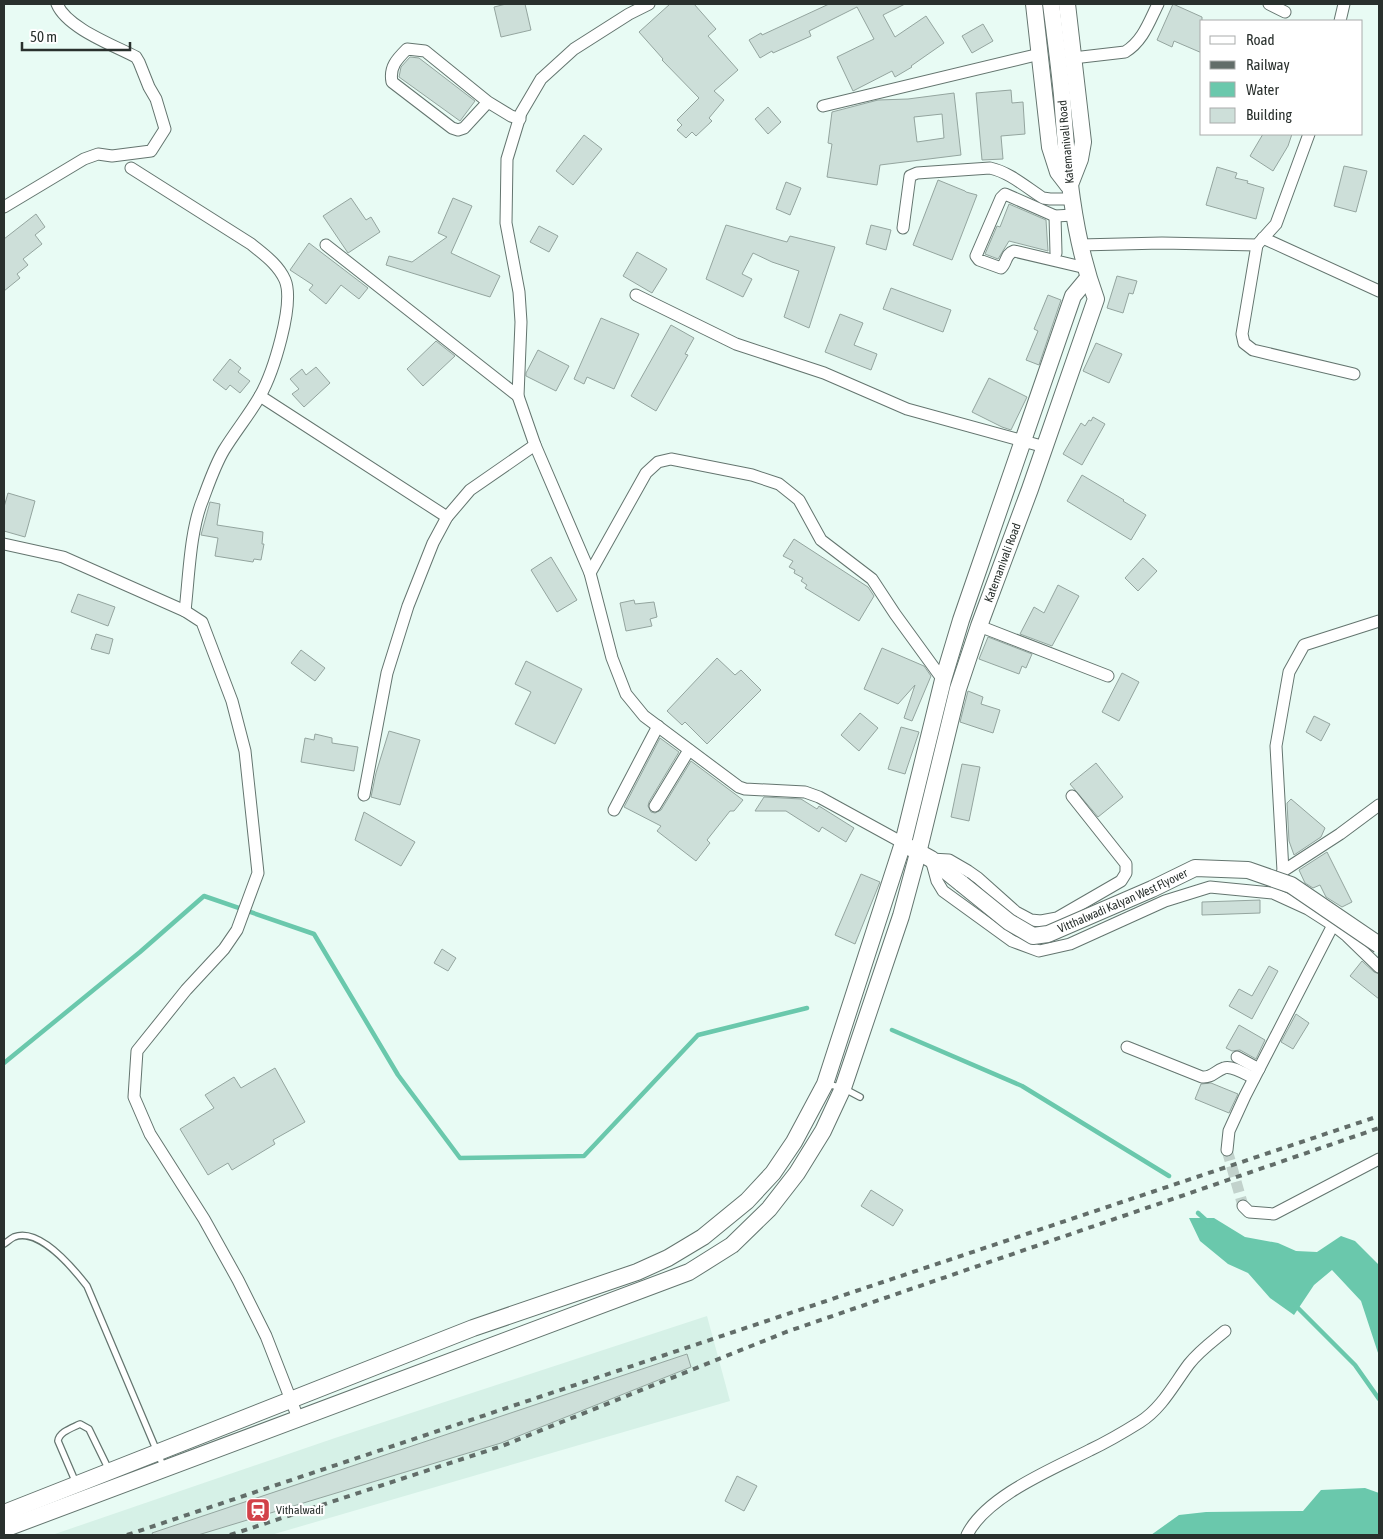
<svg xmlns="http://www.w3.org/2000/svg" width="1383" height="1539" viewBox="0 0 1383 1539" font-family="'Asap Condensed',sans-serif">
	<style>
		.built { fill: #d6f1e7 }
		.water { fill: #6ac8ac }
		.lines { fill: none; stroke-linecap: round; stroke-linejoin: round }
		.stream { stroke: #6ac8ac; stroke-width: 4.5 }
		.building { fill: #cddfd9; stroke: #94a59f; fill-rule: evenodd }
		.street-tunnel { stroke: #c2d2cc; stroke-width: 11; stroke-dasharray: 11 5.5; stroke-linecap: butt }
		.lane-casing { stroke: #64756f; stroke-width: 8 }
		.street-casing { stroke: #64756f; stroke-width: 13 }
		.secondary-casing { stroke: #64756f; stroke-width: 18 }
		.lane { stroke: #fff; stroke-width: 5.5 }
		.street { stroke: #fff; stroke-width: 11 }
		.secondary { stroke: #fff; stroke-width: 16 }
		.rail { stroke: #626d69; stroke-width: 4; stroke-dasharray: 6 6; stroke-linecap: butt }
		.secondary-bridge-casing { stroke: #64756f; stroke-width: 18; stroke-linecap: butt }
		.secondary-bridge { stroke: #fff; stroke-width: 16 }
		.labels { text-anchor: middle; stroke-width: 4.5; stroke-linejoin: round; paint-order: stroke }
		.street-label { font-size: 12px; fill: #29302d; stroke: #fff }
		.poi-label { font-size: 12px; fill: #29302d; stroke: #fff; text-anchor: start }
	</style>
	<rect width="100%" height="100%" fill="#e8fbf4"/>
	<!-- built -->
	<polygon class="built" points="707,1316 730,1401 271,1535 52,1535 335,1438"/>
	<!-- water -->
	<g class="water">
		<polygon points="1189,1218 1214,1218 1245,1237 1278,1243 1296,1251 1317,1252 1341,1236 1355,1241 1379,1265 1379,1356 1361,1301 1332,1270 1314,1285 1294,1315 1270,1298 1248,1273 1228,1264 1200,1241"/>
		<polygon points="1365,1488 1379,1493 1379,1535 1151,1535 1179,1515 1206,1512 1303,1511 1321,1490"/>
	</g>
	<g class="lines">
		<!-- stream -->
		<g class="stream">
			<polyline points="892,1030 1022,1086 1169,1176"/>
			<polyline points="4,1063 140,952 204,896 314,934 398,1075 460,1158 584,1156 698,1035 807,1008"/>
			<polyline points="1198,1213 1208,1222"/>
			<polyline points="1295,1305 1355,1365 1379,1399"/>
		</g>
	</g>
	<!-- building -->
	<g class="building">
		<polygon points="506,4 525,4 531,30 501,37 494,7"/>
		<polygon points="670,4 694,4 716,29 708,36 738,70 714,91 724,100 709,118 712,121 696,136 692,132 686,138 677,130 682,125 677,120 699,98 662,60 663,59 639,32"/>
		<polygon points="829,4 905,4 883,15 895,37 926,16 944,43 911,66 912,67 895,77 892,71 853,91 837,57 874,39 857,7 809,31 811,36 773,53 772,51 760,58 749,40 761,33 762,35"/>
		<polygon points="1173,4 1202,17 1202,53 1174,41 1172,47 1157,40"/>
		<polygon points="983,24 993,41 972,53 962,36"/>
		<polygon points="410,57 419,58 475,101 460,121 399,77 401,67"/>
		<polygon points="1011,90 1012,103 1023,102 1025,134 1001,136 1003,159 982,160 976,93"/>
		<path d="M954,93L961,155L880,165L877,185L827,177L832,144L828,143L832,112L878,100L908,99ZM942,114L944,138L917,142L914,117Z"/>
		<polygon points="768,107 781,122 768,134 755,119"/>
		<polygon points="1263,134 1292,134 1288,146 1273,171 1250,156"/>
		<polygon points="584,135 602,149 573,185 556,171"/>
		<polygon points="1344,166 1367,171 1356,212 1334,206"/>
		<polygon points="1217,167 1237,173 1235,178 1248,181 1247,183 1264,188 1256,219 1206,205"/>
		<polygon points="938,180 965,191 966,192 977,195 952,260 913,245"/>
		<polygon points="786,182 801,188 790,215 776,209"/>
		<polygon points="351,198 366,220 371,217 380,232 348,253 323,216"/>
		<polygon points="453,198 472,206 451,253 500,276 490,297 386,265 389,256 412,262 447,237 438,233"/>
		<polygon points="1009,204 1046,220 1048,251 1009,241 998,259 985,254 997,226 1000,227"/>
		<polygon points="36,214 45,227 35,235 42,244 23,259 28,265 17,274 20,278 4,291 4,239"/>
		<polygon points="726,225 787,242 790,236 835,247 809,328 784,317 799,271 772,262 753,253 742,274 752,279 743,297 706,279"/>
		<polygon points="871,225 891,230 886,250 866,244"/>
		<polygon points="539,226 558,236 549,252 530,242"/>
		<polygon points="309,243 368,288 359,299 341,285 326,304 309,290 313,285 290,270"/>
		<polygon points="637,252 667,269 652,293 623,276"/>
		<polygon points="1117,276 1137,281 1133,294 1129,293 1123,313 1107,308"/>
		<polygon points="891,288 951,310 943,332 883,309"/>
		<polygon points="1048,295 1061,300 1039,365 1026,360 1038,331 1034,329"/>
		<polygon points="840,314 863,323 854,345 877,354 871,370 825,352"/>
		<polygon points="601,318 639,334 614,389 587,377 584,384 574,379"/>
		<polygon points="671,325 694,338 685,354 688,355 656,411 631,396"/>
		<polygon points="436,341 455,356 423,386 407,369"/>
		<polygon points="1096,343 1122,354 1109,383 1083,371"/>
		<polygon points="538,350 569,366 556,391 526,376 526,373"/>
		<polygon points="230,359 241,368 238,372 250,381 240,393 230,385 226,390 213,380"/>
		<polygon points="316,367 330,383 304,407 292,394 299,389 290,379 302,369 306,375"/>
		<polygon points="989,378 1027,397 1011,430 1002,427 972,412"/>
		<polygon points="1093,417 1105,424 1082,465 1063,454 1081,423 1085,426 1089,420 1091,421"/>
		<polygon points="1082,475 1124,500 1123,501 1146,515 1131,540 1067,501"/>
		<polygon points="8,493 35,501 25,537 4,531 4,507"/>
		<polygon points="210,502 220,504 217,525 263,532 262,544 264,544 261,560 254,559 253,562 215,556 218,538 201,535"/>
		<polygon points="794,539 868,587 874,596 859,621 805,588 807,585 801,581 803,578 794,573 795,570 789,567 793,561 783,556"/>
		<polygon points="551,557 577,600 557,612 531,570"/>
		<polygon points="1143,558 1157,571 1138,591 1125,578"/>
		<polygon points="1058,585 1079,596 1052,646 1020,634 1034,607 1044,613"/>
		<polygon points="78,594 115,607 108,626 71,612"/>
		<polygon points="634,600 635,604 654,602 657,617 650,619 652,626 626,631 620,603"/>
		<polygon points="96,634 113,639 109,654 91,649"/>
		<polygon points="988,637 1032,654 1026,668 1022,666 1019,674 979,659"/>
		<polygon points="882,648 924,666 931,676 912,721 904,718 915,685 898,704 864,689"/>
		<polygon points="301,650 325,668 315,681 291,663"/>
		<polygon points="717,658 735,675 741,670 761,690 707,744 685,722 682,725 667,711"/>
		<polygon points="526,661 582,689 555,744 515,724 531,692 515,684"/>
		<polygon points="1122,673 1139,682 1119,721 1102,712"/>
		<polygon points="968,691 983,697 981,704 1000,710 993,733 960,722"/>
		<polygon points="860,713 878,728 859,751 841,735"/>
		<polygon points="1314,716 1330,724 1321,741 1306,732"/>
		<polygon points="901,727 919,732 905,774 888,769"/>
		<polygon points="389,731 420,740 400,805 371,797 376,773"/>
		<polygon points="315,734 332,738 332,743 358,747 354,771 301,762 305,738 314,740"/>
		<polygon points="660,738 679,752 649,802 648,806 651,812 655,813 661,810 691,761 743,800 734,811 730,811 707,840 710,843 696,861 657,831 661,826 624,807"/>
		<polygon points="1096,763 1123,797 1098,817 1070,784"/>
		<polygon points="962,764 980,767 969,821 951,817"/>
		<polygon points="764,797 801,799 817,809 819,806 854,828 846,842 822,827 819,832 786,811 755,811"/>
		<polygon points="1291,799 1325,828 1321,837 1294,855 1289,841 1287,803"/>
		<polygon points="364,812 415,842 401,866 355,840"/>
		<polygon points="1327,852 1352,902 1342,907 1326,897 1320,885 1313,888 1305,883 1299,870"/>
		<polygon points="861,874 880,882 855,944 835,935"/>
		<polygon points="1260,900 1260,913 1202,915 1202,902"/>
		<polygon points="442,949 456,958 448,971 434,963"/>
		<polygon points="1362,961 1374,972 1379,974 1379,999 1350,976"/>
		<polygon points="1269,966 1278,971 1252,1019 1229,1006 1239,989 1252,996"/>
		<polygon points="1296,1014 1309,1023 1293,1049 1281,1042"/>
		<polygon points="1239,1025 1265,1040 1256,1059 1240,1050 1232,1051 1226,1048"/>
		<polygon points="275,1068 305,1122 273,1140 275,1144 232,1170 228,1163 208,1175 180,1129 214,1108 205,1095 234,1077 241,1088"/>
		<polygon points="1211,1083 1238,1094 1229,1113 1195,1099 1201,1084"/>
		<polygon points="871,1190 903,1210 893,1226 861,1206"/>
		<polygon points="687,1354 691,1367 501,1443 198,1535 153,1535 152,1533"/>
		<polygon points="737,1476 757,1486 744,1511 725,1501"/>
	</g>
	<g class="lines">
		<!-- street-tunnel -->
		<polyline class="street-tunnel" points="1227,1150 1243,1206"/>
		<defs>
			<g id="lane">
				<polyline points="827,1084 843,1088 860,1097"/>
				<path d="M4,1244C7,1242 10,1239 14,1237C39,1227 73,1268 87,1286L164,1468"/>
				<path d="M76,1483L58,1441C59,1432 72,1428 80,1424L89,1429L109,1470"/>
			</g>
			<g id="street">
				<polyline points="649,4 629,14 574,49 541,79 521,113 507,159 506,223 519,292 521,322 518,396 535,445 590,573 612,658 626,694 644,716 739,787 745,789 805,792 819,797 903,843"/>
				<polyline points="1269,4 1285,12"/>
				<polyline points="1340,21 1344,4"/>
				<path d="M1073,58L1125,52C1143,41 1149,22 1158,4"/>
				<path d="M488,102L464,128L458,130L452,128L392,82C389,67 397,59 407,49L425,51L488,102L511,116L520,119"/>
				<polyline points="823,106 1040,54"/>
				<path d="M131,168L251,244C263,254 278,264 285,280C295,304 273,373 260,396C249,415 235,432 224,450C215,465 209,483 203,499C190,530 189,576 185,611"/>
				<path d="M4,207L84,159L98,154L112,156L151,151L165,129L156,99L149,87L139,62L136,57C113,45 67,28 57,4"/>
				<path d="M1074,215L1055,216L1005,194L1001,198L976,256L979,260L1001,268C1007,263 1005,254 1014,251L1086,268"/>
				<polyline points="1055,216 1056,253"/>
				<path d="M903,228L910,176L917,173L990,168C1009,172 1026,187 1043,198L1050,199H1072"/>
				<polyline points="1263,238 1379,291"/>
				<polyline points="326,245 518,396"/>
				<polyline points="1080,245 1162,243 1257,245 1276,224 1309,134"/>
				<polyline points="1257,245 1242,334 1244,343 1253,350 1354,374"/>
				<polyline points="636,295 736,344 824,373 907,409 1045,447"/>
				<polyline points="260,396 447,517"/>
				<polyline points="4,544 63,557 185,611 202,622 232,701 245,751 258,873 237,930 224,949 186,990 137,1051 134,1097 150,1134 204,1219 238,1280 266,1336 298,1418"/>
				<polyline points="590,573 646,473 658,462 671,459 752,475 779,484 799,500 821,540 872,579 895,614 943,680"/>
				<polyline points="979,626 1108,676"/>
				<polyline points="364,795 387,673 408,606 433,543 447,517 470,490 535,445"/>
				<polyline points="1072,796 1126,864 1126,873 1121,881 1057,918 1041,921 1031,920 1016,912 978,878 968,871 949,860 931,859 937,881 943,891 1012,941 1039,951 1070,944 1165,901 1210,887 1273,893 1308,909 1333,925 1347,936 1379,967"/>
				<polyline points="655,806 689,750"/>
				<polyline points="614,810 658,726"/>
				<polyline points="1283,871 1340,834 1379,805"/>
				<polyline points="1276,887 1283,871 1276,746 1289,672 1304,645 1379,621"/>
				<path d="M1127,1047L1202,1077C1212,1078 1215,1071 1224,1068C1232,1065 1247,1075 1254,1078"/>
				<polyline points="1237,1057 1259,1069"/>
				<polyline points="1227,1150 1229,1131 1245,1096 1333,925"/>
				<polyline points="1243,1206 1249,1212 1274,1214 1379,1159"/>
				<path d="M967,1535C986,1496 1053,1469 1090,1450C1107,1442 1124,1432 1140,1422C1162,1408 1174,1384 1189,1364C1199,1351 1213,1341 1225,1331"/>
			</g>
			<g id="secondary">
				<polyline points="1034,4 1050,147 1058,172 1068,185"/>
				<polyline points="1067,4 1083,142 1080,159 1071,182"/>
				<polyline points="911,848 931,859 962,884"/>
				<polyline points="4,1513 473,1328 637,1272 668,1258 703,1237 747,1201 773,1173 794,1142 825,1084 903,843 943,680 961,620 1073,296 1088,278"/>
				<path id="s1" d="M4,1529L689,1272L732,1245L769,1209L797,1173L823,1131L843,1088L901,916L918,853L958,689L979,626L1030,489L1096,299C1072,234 1067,165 1062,95C1059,65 1055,34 1051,4"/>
			</g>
		</defs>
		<!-- lane casing -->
		<use href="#lane" class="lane-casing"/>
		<!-- street casing -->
		<use href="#street" class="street-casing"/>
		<!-- secondary casing -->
		<use href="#secondary" class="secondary-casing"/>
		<!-- lane -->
		<use href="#lane" class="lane"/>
		<!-- street -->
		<use href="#street" class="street"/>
		<!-- secondary -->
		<use href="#secondary" class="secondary"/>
		<!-- rail -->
		<g class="rail">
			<polyline points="127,1535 1379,1116"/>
			<polyline points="230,1535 502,1446 786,1332 1379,1128"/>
		</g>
		<defs>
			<g id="secondary-bridge">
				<path id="s2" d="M962,884L1009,922L1033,936L1048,934L1152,889L1195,868L1248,870L1291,885L1379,945"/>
			</g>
		</defs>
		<!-- secondary-bridge casing -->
		<use href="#secondary-bridge" class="secondary-bridge-casing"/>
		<!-- secondary-bridge -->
		<use href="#secondary-bridge" class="secondary-bridge"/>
	</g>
	<!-- icons -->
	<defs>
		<symbol id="station-square" viewBox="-11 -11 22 22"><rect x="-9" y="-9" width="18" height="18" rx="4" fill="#d24249" stroke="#fff"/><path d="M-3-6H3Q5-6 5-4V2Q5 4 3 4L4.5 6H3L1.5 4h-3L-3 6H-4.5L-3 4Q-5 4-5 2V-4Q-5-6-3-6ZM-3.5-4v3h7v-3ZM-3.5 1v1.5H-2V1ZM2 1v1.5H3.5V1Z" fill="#fff"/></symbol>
	</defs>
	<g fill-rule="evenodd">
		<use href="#station-square" x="244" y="1496" width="28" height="28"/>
	</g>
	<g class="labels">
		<!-- street labels -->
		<g class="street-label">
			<text transform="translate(1066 142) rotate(-95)" y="4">Katemanivali Road</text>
			<text dy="4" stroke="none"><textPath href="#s1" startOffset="1526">Katemanivali Road</textPath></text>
			<text dy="4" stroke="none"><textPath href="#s2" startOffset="185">Vitthalwadi Kalyan West Flyover</textPath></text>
		</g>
		<!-- poi labels -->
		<g class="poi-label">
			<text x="276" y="1514">Vithalwadi</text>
		</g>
	</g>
	<!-- border -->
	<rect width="1383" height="1539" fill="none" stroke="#29302d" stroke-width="10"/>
	<!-- legend -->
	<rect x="1200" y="20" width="162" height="115" fill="#ffffff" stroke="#a9acab"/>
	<rect x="1210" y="36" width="25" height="8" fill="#ffffff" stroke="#a9acab"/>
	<text x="1246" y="45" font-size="15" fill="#29302d">Road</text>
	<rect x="1210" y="61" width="25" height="8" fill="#626d69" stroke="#a9acab"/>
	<text x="1246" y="70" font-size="15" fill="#29302d">Railway</text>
	<rect x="1210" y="82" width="25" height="15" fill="#6ac8ac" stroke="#a9acab"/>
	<text x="1246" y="95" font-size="15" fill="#29302d">Water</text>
	<rect x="1210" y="108" width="25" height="15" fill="#cddfd9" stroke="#a9acab"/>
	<text x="1246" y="120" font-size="15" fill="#29302d">Building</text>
	<!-- scale -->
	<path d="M22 42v8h108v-8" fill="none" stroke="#29302d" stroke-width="2.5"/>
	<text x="30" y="42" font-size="15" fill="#29302d" stroke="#ffffff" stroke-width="4" paint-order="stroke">50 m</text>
</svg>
